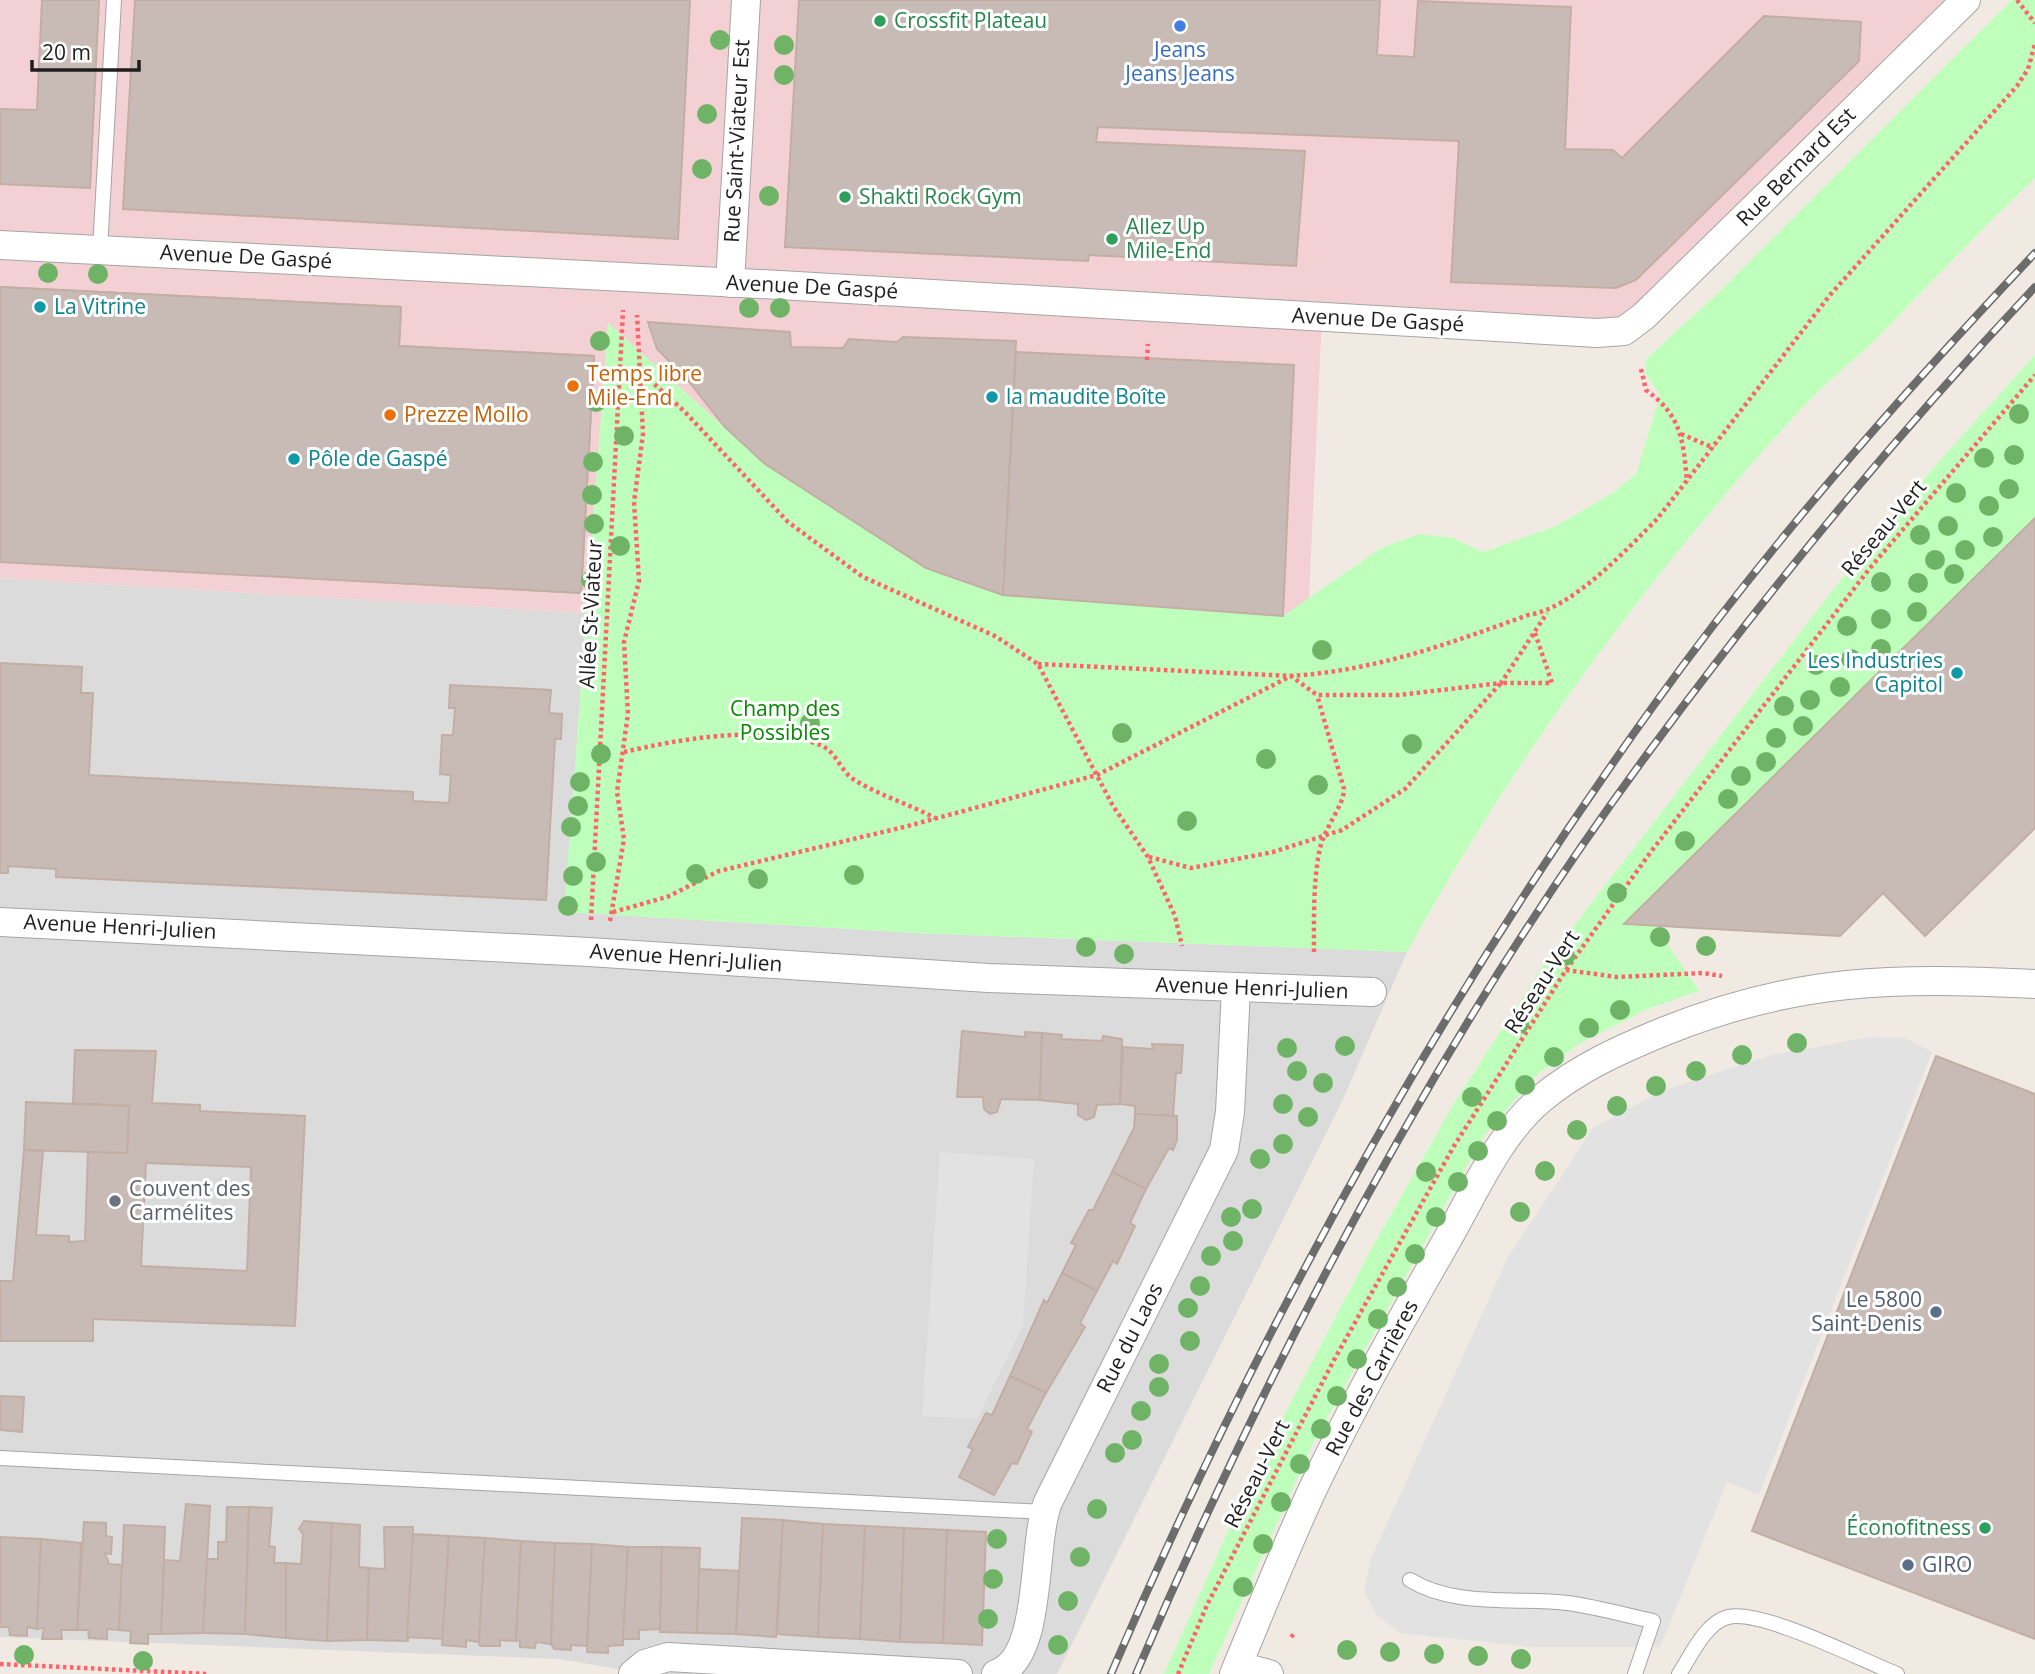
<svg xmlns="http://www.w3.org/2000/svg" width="2035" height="1674" viewBox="0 0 2035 1674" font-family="'Open Sans',sans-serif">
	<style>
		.residential { fill: #dcdbdb }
		.commercial { fill: #f3d0d3 }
		.park { fill: #beffbb }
		.parking { fill: #e2e2e2 }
		.building { fill: #c8bbb6; stroke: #c3aea4; stroke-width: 2; fill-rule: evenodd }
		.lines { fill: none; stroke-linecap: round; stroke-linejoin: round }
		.lane-casing { stroke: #a5a5a5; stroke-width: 16 }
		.street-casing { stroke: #a5a5a5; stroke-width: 30 }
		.path { stroke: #ff6568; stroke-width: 4.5; stroke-dasharray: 3.5 3.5; stroke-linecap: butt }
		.lane { stroke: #fff; stroke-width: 14 }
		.street { stroke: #fff; stroke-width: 28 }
		.rail-casing { stroke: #6c6c6c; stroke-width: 8 }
		.rail { stroke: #fff; stroke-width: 5; stroke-dasharray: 16; stroke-linecap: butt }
		.tree { fill: #6fb466 }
		.leisure-dot { fill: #2e9e5b; stroke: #fff; stroke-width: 2.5 }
		.shop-dot { fill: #3f7fe0; stroke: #fff; stroke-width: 2.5 }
		.culture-dot { fill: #0f9aa8; stroke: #fff; stroke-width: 2.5 }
		.food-dot { fill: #e8710a; stroke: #fff; stroke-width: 2.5 }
		.worship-dot { fill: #6b7280; stroke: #fff; stroke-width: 2.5 }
		.service-dot { fill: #5c6f8a; stroke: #fff; stroke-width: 2.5 }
		.labels { text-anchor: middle; stroke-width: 6; stroke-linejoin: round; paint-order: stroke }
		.leisure-label { font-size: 21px; fill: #27864d; stroke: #fff; text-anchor: start }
		.shop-label { font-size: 21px; fill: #366cbe; stroke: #fff }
		.street-label { font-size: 21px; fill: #1e1e1e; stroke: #fff }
		.culture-label { font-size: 21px; fill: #0d838f; stroke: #fff; text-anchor: start }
		.food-label { font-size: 21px; fill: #c56008; stroke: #fff; text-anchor: start }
		.park-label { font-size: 21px; fill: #068800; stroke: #fff }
		.worship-label { font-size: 21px; fill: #5b616d; stroke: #fff; text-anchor: start }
		.service-label { font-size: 21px; fill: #4e5e75; stroke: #fff; text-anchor: end }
	</style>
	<rect width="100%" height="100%" fill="#f0eae3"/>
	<!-- residential -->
	<polygon class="residential" points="0,578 586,613 565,912 916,933 1407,952 1343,1099 1057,1674 647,1674 559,1659 0,1637"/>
	<!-- commercial -->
	<polygon class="commercial" points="0,0 1964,0 1620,329 1322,315 1309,598 1283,616 1003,595 926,568 765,464 608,323 586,613 0,578"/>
	<!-- park -->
	<g class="park">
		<path d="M2012,0H2035V178C1980,230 1928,286 1875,340C1851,363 1824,384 1801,409C1650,573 1515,756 1407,952L916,933L564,912L608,323L765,464L926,568L1003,595L1283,616L1381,548L1419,534L1453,538L1483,552L1556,526L1611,494L1636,474L1660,395L1646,374L1645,360L1720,291Z"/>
		<polygon points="2035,355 2035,518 1624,924 1655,926 1699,991 1648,1009 1582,1042 1534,1077 1483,1137 1313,1443 1209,1674 1164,1674 1253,1475 1369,1253 1453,1105 1542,967 1832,591 1934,467"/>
	</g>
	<!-- parking -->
	<g class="parking">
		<polygon points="1871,1037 1905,1038 1932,1052 1759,1495 1727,1482 1660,1647 1530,1647 1400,1633 1377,1615 1364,1591 1371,1559 1507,1259 1593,1128 1658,1093 1727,1069 1776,1054"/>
		<polygon points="940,1152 1034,1159 1023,1325 977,1419 922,1416"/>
	</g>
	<!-- building -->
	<g class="building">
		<polygon points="42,0 99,0 90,188 0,184 0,109 37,110"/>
		<polygon points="135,0 690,0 678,239 123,209"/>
		<polygon points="799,0 1380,0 1377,55 1414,57 1418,1 1571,7 1565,149 1613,150 1622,158 1764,16 1861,22 1859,61 1636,280 1616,288 1451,282 1459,141 1098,127 1096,142 1305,151 1296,266 1089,255 1088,261 785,247"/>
		<polygon points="0,287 401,307 399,346 594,356 581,593 0,561"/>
		<polygon points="0,287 401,307 399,346 594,356 581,593 0,562"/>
		<polygon points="648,322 790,332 791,347 843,348 849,339 897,342 903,337 1016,341 1003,595 926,568 765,464 725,427 686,378 657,349"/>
		<polygon points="1016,352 1294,365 1283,616 1003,595"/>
		<polygon points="2035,518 2035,828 1925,936 1883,893 1840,936 1624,924"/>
		<polygon points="0,663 82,667 81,693 93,693 89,775 413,792 413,801 449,803 451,775 440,774 442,735 453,735 455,708 449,708 450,685 551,690 549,713 562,714 561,739 555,739 546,900 56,877 56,869 8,866 8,873 0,873"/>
		<polygon points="962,1031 1025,1037 1025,1032 1042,1033 1040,1100 1001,1099 997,1112 990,1114 984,1109 983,1097 957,1097"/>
		<polygon points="1042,1033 1062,1035 1061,1039 1102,1041 1103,1036 1122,1039 1120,1104 1097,1105 1094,1117 1086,1120 1078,1115 1078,1104 1040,1100"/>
		<polygon points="1152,1044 1183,1045 1181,1073 1176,1073 1173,1116 1135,1114 1135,1106 1120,1104 1123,1047 1153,1049"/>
		<path d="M75,1050L156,1051L152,1103L200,1105V1111L305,1116L295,1326L93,1319V1341H0V1281H13L24,1150L43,1151L36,1235L69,1236V1242L85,1241L88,1152L127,1153L129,1106L73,1103ZM146,1163L251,1167L247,1271L141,1266Z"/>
		<polygon points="1936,1056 2035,1094 2035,1639 1752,1531"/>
		<polygon points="26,1102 129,1106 127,1153 24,1150"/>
		<polygon points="1135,1114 1177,1116 1177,1140 1173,1150 1169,1148 1146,1189 1112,1172 1134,1128"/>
		<polygon points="1112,1172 1146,1189 1130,1223 1135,1226 1117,1264 1113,1261 1097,1291 1062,1273 1076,1245 1071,1243 1089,1210 1093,1210"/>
		<polygon points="1062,1273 1097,1291 1080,1323 1085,1327 1046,1393 1010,1376 1044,1300 1047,1303"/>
		<polygon points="1010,1376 1046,1393 1027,1429 1032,1432 1017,1464 1012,1463 994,1495 959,1477 973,1449 968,1447 986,1413 992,1415"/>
		<polygon points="0,1396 24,1397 22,1432 0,1430"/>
		<polygon points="186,1504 210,1506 203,1633 161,1634 164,1560 180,1561"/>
		<polygon points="227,1507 249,1507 245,1634 203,1633 207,1559 218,1559 218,1542 226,1542"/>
		<polygon points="249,1507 272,1508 269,1546 275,1547 274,1563 286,1563 286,1638 245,1634"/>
		<polygon points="742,1518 783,1520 776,1637 736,1634"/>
		<polygon points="783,1520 823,1524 818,1637 777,1634"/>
		<polygon points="304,1521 332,1523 327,1641 286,1638 286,1563 301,1564 303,1534 299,1529"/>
		<polygon points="84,1522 106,1523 106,1536 112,1537 111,1554 105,1553 109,1564 122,1565 119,1630 107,1629 107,1639 89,1638 88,1630 77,1630"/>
		<polygon points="332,1523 360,1525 359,1567 369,1568 367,1640 327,1641"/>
		<polygon points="823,1524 865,1526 860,1639 818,1637"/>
		<polygon points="124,1525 165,1527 161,1634 148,1634 148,1644 130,1643 131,1631 119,1630"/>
		<polygon points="865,1526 904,1528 900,1642 860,1639"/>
		<polygon points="384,1527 413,1527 408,1641 367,1640 369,1568 385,1569"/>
		<polygon points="904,1528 947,1530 943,1643 900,1642"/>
		<polygon points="947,1530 986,1532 982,1645 943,1643"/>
		<polygon points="413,1534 449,1536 443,1639 407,1637"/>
		<polygon points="449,1536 485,1538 479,1642 466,1640 466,1647 442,1645"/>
		<polygon points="0,1537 41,1539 37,1629 27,1627 27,1636 10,1635 9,1627 0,1627"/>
		<polygon points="485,1538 521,1541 516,1641 500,1640 500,1646 480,1646 479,1642"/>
		<polygon points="41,1539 81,1543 77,1630 61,1630 62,1639 42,1639 44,1628 37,1629"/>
		<polygon points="521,1541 555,1543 551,1644 536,1642 535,1648 520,1647 520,1640 516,1641"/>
		<polygon points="555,1543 592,1544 587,1646 571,1645 571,1650 554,1649 551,1644"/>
		<polygon points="592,1544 628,1547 623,1645 608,1646 608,1653 587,1652"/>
		<polygon points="628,1547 662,1547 660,1629 639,1630 639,1639 623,1639"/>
		<polygon points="662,1547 700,1548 697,1633 660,1632"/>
		<polygon points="699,1569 739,1571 736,1634 697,1633"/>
	</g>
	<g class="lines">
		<defs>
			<g id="lane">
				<polyline points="100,250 114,0"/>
				<polyline points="0,1458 1044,1512"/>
				<path d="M1410,1580C1456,1608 1516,1597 1568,1603C1596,1607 1625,1615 1653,1621L1635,1674"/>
				<path d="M1679,1674C1691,1656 1705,1623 1728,1617C1762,1609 1861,1660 1897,1674"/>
			</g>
			<g id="street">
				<polyline points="0,245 780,285 1597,333 1624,331 1644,316 1966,0"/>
				<polyline points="730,283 746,0"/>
				<polyline points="0,922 589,952 988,978 1372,992"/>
				<polyline points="1238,1666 1269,1674"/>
				<polyline points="633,1674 645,1664 668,1657 958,1674"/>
				<path d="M996,1674C1044,1659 1031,1545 1048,1502L1224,1150L1230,1112L1236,989"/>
				<path d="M1234,1674C1259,1614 1283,1554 1310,1495C1351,1408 1399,1324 1447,1240C1474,1193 1499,1134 1541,1099C1578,1068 1621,1049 1665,1031C1797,978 1895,977 2035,984"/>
			</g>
		</defs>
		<!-- lane casing -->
		<use href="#lane" class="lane-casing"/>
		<!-- street casing -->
		<use href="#street" class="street-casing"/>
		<!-- path -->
		<g class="path">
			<polyline points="2017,0 2035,23"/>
			<polyline points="1147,360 1148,344"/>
			<path d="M1641,369L1646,390C1682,416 1683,440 1687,482"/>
			<polyline points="639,370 684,411 788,522 863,577 995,636 1038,664 1113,806 1148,857 1175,916 1182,946"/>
			<polyline points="1681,434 1714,448"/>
			<path d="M1038,664L1291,676C1378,670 1448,644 1528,615C1572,609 1627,549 1658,518L1830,295L2017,86L2028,69L2035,44"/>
			<path d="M624,752C679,739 765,724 820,745C836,751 840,770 853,779C878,795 909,804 935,818"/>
			<polyline points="1149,857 1191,868 1273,852 1342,830 1405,789 1501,683 1552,683 1535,633"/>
			<polyline points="613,912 667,897 719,871 904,827 1097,775 1291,676 1317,695 1399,695 1501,683 1547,613"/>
			<polyline points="591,920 623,310"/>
			<polyline points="610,921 624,839 617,792 628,714 624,642 639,581 634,502 643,434 637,315"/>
			<path d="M1314,952C1314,918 1313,881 1320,848C1325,827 1344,805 1344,789L1317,695"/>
			<polyline points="1566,970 1617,977 1703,973 1722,976"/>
			<polyline points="1291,1637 1294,1634"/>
			<polyline points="0,1664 208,1674"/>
			<polyline points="1178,1674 1207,1605 1334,1360 1454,1146 1566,970 1650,853 1870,568 2035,375"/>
		</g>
		<!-- lane -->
		<use href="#lane" class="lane"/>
		<!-- street -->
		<use href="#street" class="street"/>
		<defs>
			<g id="rail">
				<path d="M1111,1674C1257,1332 1437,1007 1654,705C1769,545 1900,396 2035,253"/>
				<path d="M1136,1674C1273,1353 1443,1030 1651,749C1770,588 1898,433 2035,287"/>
			</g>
		</defs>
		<!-- rail casing -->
		<use href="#rail" class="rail-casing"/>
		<!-- rail -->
		<use href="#rail" class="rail"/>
	</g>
	<!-- trees -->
	<g class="tree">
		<circle cx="720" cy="40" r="10"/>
		<circle cx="784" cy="45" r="10"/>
		<circle cx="784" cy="75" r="10"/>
		<circle cx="707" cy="114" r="10"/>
		<circle cx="702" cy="169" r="10"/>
		<circle cx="769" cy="196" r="10"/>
		<circle cx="48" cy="273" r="10"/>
		<circle cx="98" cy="274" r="10"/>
		<circle cx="749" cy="308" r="10"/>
		<circle cx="780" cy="308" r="10"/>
		<circle cx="600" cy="341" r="10"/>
		<circle cx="596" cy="402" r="10"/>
		<circle cx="2019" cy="414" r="10"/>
		<circle cx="624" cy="436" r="10"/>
		<circle cx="2014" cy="455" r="10"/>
		<circle cx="1984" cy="458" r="10"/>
		<circle cx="593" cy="462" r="10"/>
		<circle cx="2009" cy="489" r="10"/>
		<circle cx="1956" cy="493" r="10"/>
		<circle cx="592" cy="495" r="10"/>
		<circle cx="1989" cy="506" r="10"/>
		<circle cx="594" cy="524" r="10"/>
		<circle cx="1948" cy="526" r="10"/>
		<circle cx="1920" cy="535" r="10"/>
		<circle cx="1993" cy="537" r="10"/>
		<circle cx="620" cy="546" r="10"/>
		<circle cx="1965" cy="550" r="10"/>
		<circle cx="1935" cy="560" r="10"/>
		<circle cx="1954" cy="574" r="10"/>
		<circle cx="591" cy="580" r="10"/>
		<circle cx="1881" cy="582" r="10"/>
		<circle cx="1918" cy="583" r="10"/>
		<circle cx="1917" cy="612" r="10"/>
		<circle cx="1881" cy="619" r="10"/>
		<circle cx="1847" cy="626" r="10"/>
		<circle cx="1881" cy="649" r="10"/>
		<circle cx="1322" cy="650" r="10"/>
		<circle cx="1851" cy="659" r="10"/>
		<circle cx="1816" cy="665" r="10"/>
		<circle cx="1840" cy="687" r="10"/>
		<circle cx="1810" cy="700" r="10"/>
		<circle cx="1784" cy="706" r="10"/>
		<circle cx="810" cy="723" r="10"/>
		<circle cx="1803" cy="726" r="10"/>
		<circle cx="1122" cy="733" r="10"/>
		<circle cx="1776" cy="738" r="10"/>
		<circle cx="1412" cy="744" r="10"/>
		<circle cx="601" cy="754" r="10"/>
		<circle cx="1266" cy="759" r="10"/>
		<circle cx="1766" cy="762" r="10"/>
		<circle cx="1741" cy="776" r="10"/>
		<circle cx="580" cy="782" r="10"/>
		<circle cx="1318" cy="785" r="10"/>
		<circle cx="1728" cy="799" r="10"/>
		<circle cx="578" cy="806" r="10"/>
		<circle cx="1187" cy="821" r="10"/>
		<circle cx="571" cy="827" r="10"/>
		<circle cx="1685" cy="841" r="10"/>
		<circle cx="596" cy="862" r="10"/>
		<circle cx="696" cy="874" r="10"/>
		<circle cx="854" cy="875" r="10"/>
		<circle cx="573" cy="876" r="10"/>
		<circle cx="758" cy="879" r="10"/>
		<circle cx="1617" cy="893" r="10"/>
		<circle cx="568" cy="906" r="10"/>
		<circle cx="1660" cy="937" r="10"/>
		<circle cx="1706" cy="946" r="10"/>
		<circle cx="1086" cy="947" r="10"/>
		<circle cx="1124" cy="954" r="10"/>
		<circle cx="1565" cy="956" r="10"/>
		<circle cx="1620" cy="1010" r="10"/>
		<circle cx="1519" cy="1024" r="10"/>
		<circle cx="1589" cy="1028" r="10"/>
		<circle cx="1797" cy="1043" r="10"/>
		<circle cx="1345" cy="1046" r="10"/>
		<circle cx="1287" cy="1048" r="10"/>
		<circle cx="1742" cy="1055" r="10"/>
		<circle cx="1554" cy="1057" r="10"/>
		<circle cx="1297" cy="1071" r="10"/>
		<circle cx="1696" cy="1071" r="10"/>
		<circle cx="1323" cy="1083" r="10"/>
		<circle cx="1525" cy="1085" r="10"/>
		<circle cx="1656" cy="1086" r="10"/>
		<circle cx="1472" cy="1097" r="10"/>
		<circle cx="1283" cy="1104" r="10"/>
		<circle cx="1617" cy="1106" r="10"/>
		<circle cx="1308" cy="1117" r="10"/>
		<circle cx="1497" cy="1121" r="10"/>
		<circle cx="1577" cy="1130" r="10"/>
		<circle cx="1283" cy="1144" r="10"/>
		<circle cx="1478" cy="1151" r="10"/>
		<circle cx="1260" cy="1159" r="10"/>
		<circle cx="1545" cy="1171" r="10"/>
		<circle cx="1426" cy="1172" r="10"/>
		<circle cx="1458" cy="1182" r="10"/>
		<circle cx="1252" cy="1209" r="10"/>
		<circle cx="1520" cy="1212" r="10"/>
		<circle cx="1231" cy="1217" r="10"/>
		<circle cx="1436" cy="1217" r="10"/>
		<circle cx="1233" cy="1241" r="10"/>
		<circle cx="1415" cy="1254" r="10"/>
		<circle cx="1211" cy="1256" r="10"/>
		<circle cx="1200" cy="1286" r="10"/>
		<circle cx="1397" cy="1287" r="10"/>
		<circle cx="1188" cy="1308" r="10"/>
		<circle cx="1378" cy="1319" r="10"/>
		<circle cx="1190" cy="1341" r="10"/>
		<circle cx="1357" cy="1359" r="10"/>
		<circle cx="1159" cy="1364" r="10"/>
		<circle cx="1159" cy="1387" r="10"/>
		<circle cx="1337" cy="1396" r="10"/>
		<circle cx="1141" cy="1411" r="10"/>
		<circle cx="1321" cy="1429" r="10"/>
		<circle cx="1132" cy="1440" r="10"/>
		<circle cx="1115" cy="1453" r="10"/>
		<circle cx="1300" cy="1464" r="10"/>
		<circle cx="1281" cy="1502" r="10"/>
		<circle cx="1097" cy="1509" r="10"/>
		<circle cx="997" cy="1539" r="10"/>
		<circle cx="1263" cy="1544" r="10"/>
		<circle cx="1080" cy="1557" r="10"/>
		<circle cx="993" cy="1579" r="10"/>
		<circle cx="1243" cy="1587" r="10"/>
		<circle cx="1068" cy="1601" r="10"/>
		<circle cx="988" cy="1619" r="10"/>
		<circle cx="1058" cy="1645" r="10"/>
		<circle cx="1347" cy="1650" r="10"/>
		<circle cx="1390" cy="1652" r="10"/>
		<circle cx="1434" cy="1654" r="10"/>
		<circle cx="24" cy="1655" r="10"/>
		<circle cx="1478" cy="1656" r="10"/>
		<circle cx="1521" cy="1659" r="10"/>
		<circle cx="143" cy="1661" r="10"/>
	</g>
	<!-- markers -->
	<g class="leisure-dot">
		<circle cx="880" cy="21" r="7"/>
		<circle cx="845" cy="197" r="7"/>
		<circle cx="1112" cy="239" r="7"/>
		<circle cx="1985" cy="1528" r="7"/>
	</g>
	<circle class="shop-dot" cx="1180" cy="26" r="7"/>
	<g class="culture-dot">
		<circle cx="40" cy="307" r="7"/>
		<circle cx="992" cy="397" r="7"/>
		<circle cx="294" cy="459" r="7"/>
		<circle cx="1957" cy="673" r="7"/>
	</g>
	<g class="food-dot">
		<circle cx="573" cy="386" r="7"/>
		<circle cx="390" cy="415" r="7"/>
	</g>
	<circle class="worship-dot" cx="115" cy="1201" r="7"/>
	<g class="service-dot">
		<circle cx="1936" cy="1312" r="7"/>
		<circle cx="1908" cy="1565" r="7"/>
	</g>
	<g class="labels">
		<!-- leisure labels -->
		<g class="leisure-label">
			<text x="894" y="28">Crossfit Plateau</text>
			<text x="859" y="204">Shakti Rock Gym</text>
			<text x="1126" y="234">Allez Up<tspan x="1126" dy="24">Mile-End</tspan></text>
			<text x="1971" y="1535" text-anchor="end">Éconofitness</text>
		</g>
		<!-- shop labels -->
		<g class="shop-label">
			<text x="1180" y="57">Jeans<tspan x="1180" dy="24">Jeans Jeans</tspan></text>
		</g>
		<!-- street labels -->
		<g class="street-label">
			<text transform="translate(737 141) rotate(-87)" y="7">Rue Saint-Viateur Est</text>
			<text transform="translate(1796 167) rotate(-45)" y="7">Rue Bernard Est</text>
			<text transform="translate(246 257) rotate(3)" y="7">Avenue De Gaspé</text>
			<text transform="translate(812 287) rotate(3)" y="7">Avenue De Gaspé</text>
			<text transform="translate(1378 320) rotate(3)" y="7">Avenue De Gaspé</text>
			<text transform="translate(1884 528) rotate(-50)" y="7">Réseau-Vert</text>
			<text transform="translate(591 614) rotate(-87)" y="7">Allée St-Viateur</text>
			<text transform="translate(120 927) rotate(3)" y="7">Avenue Henri-Julien</text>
			<text transform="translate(686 958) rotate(4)" y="7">Avenue Henri-Julien</text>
			<text transform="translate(1542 982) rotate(-57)" y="7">Réseau-Vert</text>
			<text transform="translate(1252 988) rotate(2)" y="7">Avenue Henri-Julien</text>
			<text transform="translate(1130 1338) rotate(-63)" y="7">Rue du Laos</text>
			<text transform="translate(1372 1378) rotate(-62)" y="7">Rue des Carrières</text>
			<text transform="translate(1257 1474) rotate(-63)" y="7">Réseau-Vert</text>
		</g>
		<!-- culture labels -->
		<g class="culture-label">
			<text x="54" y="314">La Vitrine</text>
			<text x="1006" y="404">la maudite Boîte</text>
			<text x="308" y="466">Pôle de Gaspé</text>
			<text x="1943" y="668" text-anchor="end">Les Industries<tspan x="1943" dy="24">Capitol</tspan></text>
		</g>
		<!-- food labels -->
		<g class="food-label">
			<text x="587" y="381">Temps libre<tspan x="587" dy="24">Mile-End</tspan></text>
			<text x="404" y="422">Prezze Mollo</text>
		</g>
		<!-- park labels -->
		<g class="park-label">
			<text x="785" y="716">Champ des<tspan x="785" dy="24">Possibles</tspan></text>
		</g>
		<!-- worship labels -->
		<g class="worship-label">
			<text x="129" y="1196">Couvent des<tspan x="129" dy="24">Carmélites</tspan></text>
		</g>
		<!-- service labels -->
		<g class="service-label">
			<text x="1922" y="1307">Le 5800<tspan x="1922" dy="24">Saint-Denis</tspan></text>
			<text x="1922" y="1572" text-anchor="start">GIRO</text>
		</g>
	</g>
	<!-- scale -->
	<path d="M32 60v10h107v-10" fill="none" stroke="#1e1e1e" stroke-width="3.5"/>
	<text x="42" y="60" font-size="21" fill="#1e1e1e" stroke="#ffffff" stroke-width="5" paint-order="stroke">20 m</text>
</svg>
